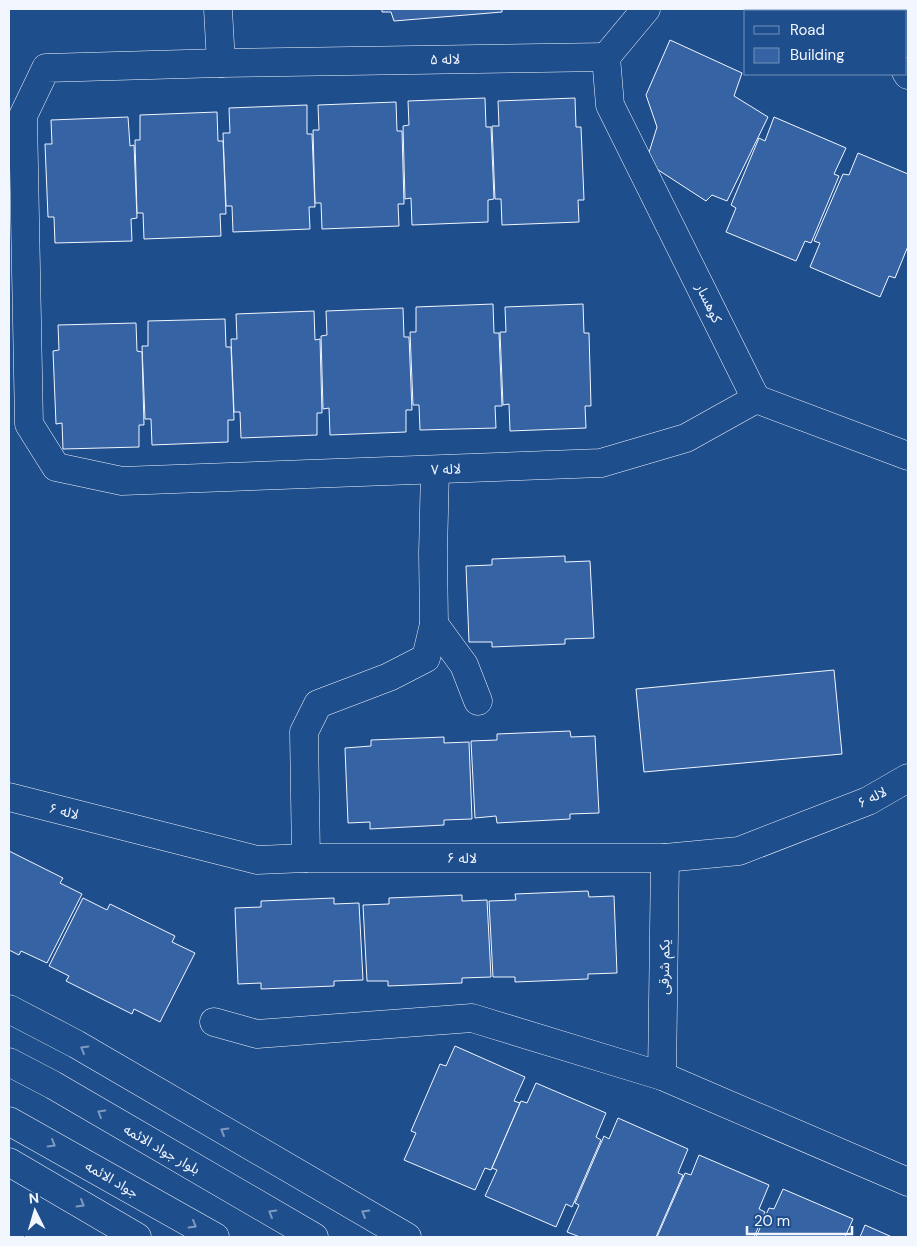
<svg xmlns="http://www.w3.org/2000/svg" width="917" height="1246" viewBox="0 0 917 1246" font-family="'DM Sans','Noto Sans Arabic',sans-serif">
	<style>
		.building { fill: #3563a3; stroke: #f2f6ff }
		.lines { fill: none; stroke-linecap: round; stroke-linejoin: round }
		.minor-casing { stroke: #f2f6ff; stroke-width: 29 }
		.minor { stroke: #1f4e8c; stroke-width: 28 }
		.oneway { stroke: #7e9ac0 }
		.labels { text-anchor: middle; stroke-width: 4; stroke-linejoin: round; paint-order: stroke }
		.street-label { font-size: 14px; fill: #f2f6ff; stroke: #1f4e8c }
	</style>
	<rect width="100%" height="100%" fill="#1f4e8c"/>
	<!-- building -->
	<g class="building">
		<polygon points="382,9 502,9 502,12 394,21 391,12 382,12"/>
		<polygon points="670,40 742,73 734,96 768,117 727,201 712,195 706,201 646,162 657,127 646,95"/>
		<polygon points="485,98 486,127 491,127 494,199 488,200 488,222 412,225 411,198 405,199 403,126 409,125 408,101"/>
		<polygon points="575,98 576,127 581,127 584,200 578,200 579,222 502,225 501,199 495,199 492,126 499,126 498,101"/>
		<polygon points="396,102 397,131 402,131 404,204 398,204 399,226 322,229 321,203 315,203 313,130 319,130 318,105"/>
		<polygon points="307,105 307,134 312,134 315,207 309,207 310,229 233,232 232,206 226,206 223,133 230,133 229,108"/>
		<polygon points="217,112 218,141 223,141 226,214 220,214 221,236 144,239 143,213 137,213 135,140 140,140 140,115"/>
		<polygon points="128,117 130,146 134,145 137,218 131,219 132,241 55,243 54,217 48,217 45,144 52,144 51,120"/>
		<polygon points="774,117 846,148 834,174 839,176 811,243 805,241 796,261 726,232 736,208 731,205 759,138 765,141"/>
		<polygon points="858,153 908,174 908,246 895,278 889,276 880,297 810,267 820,243 814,241 843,174 849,175"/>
		<polygon points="493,304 494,333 499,333 502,406 495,406 496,428 420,430 419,405 413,405 410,332 416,332 416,307"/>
		<polygon points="583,304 584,333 589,333 591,406 585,406 586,428 510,431 509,404 503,405 500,332 506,332 505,307"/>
		<polygon points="403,308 404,337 409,337 412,410 406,410 406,432 330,435 329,408 323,409 321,336 327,335 326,311"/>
		<polygon points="314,311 315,340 320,339 322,413 317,413 317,435 241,438 240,412 234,412 231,339 237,339 236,314"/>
		<polygon points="225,319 226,347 231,347 234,420 228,420 228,442 152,445 151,419 145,419 142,346 148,346 148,321"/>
		<polygon points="136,323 137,351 142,352 144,425 139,425 139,447 63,449 62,423 56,424 53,351 59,350 58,325"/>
		<polygon points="565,556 565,562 590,561 594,638 565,639 565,644 492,647 492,642 469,642 466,566 492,565 492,559"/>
		<polygon points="834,670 842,754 644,772 636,689"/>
		<polygon points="570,731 571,737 595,736 599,813 570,814 570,819 497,823 496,816 475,818 471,741 497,740 497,734"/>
		<polygon points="444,737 444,743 469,742 472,819 444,820 444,825 370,829 370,822 348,823 345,748 371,746 371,740"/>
		<polygon points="9,851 63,878 60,883 82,894 47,963 21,951 19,955 9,950"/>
		<polygon points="588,891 589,897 614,896 617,973 588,974 588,979 515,982 515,977 493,977 489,901 516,900 515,894"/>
		<polygon points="462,895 462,901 487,900 491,977 462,978 462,983 388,986 388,981 367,981 363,905 389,904 389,898"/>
		<polygon points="83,898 107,910 110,904 175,936 172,942 195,953 160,1022 134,1009 132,1014 66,981 69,976 49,966"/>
		<polygon points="334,898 334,904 359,903 363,980 334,981 334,986 261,989 261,983 238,984 235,908 261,907 261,901"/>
		<polygon points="455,1046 525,1077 514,1101 520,1103 491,1170 485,1168 475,1190 404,1160 416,1133 411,1131 440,1064 446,1066"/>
		<polygon points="536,1083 606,1113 596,1137 601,1140 572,1207 566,1204 556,1227 485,1196 497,1170 492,1168 521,1101 527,1103"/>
		<polygon points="618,1118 688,1149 678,1173 683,1175 656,1237 580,1237 567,1232 579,1205 575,1203 604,1136 609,1139"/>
		<polygon points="699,1155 769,1185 759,1209 765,1212 754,1237 657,1237 685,1173 691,1175"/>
		<polygon points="783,1189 853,1219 845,1237 756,1237 769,1208 774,1209"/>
		<polygon points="865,1225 892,1237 860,1237"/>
	</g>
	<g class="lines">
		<defs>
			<g id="minor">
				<polyline points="218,9 221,63"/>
				<polyline points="849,9 851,11"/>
				<polyline points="606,57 221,63 46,68 23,116 29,424 56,467 122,481 601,463 686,438 756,399"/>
				<polyline points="606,57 610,105 756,399 908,456"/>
				<polyline points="606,57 646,9"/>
				<polyline points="906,72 908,75"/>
				<polyline points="434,624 464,665 478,701"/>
				<polyline points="9,797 257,860 306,858 665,858 739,851 868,801 908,778"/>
				<polyline points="306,858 304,732 318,704 389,677 426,658 434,624 433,553 435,470"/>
				<polyline points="9,1009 76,1044 407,1237"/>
				<polyline points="214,1022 257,1034 472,1018 662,1076 908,1182"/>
				<polyline points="9,1062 53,1085 314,1237"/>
				<polyline points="662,1076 665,858"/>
				<polyline points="9,1121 215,1237"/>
				<polyline points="9,1162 137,1237"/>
			</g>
		</defs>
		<!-- minor casing -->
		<use href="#minor" class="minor-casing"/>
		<!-- minor -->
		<use href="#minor" class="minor"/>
	</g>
	<!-- one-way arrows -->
	<defs><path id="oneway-chevron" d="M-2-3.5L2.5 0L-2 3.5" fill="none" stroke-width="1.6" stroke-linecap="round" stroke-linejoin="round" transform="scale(1.25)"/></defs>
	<g class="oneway">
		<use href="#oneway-chevron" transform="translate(84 1049) rotate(-150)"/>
		<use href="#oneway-chevron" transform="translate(101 1113) rotate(-150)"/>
		<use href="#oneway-chevron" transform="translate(224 1131) rotate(-150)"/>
		<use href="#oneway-chevron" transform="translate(52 1144) rotate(30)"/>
		<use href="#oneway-chevron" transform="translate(81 1204) rotate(30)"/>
		<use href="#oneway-chevron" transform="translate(272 1213) rotate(-150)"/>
		<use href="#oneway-chevron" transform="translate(365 1213) rotate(-150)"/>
		<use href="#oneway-chevron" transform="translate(193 1225) rotate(30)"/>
	</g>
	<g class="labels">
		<!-- street labels -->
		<g class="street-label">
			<text transform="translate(445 59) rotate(-1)" y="5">لاله ۵</text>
			<text transform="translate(709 303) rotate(64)" y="5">کوهسار</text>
			<text transform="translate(446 469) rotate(-2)" y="5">لاله ۷</text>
			<text transform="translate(872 797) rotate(-26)" y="5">لاله ۶</text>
			<text transform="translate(64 811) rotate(14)" y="5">لاله ۶</text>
			<text x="462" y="863">لاله ۶</text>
			<text transform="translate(664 967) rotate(-89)" y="5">یکم شرقی</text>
			<text transform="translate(162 1149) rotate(30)" y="5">بلوار جواد الائمه</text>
			<text transform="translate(112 1179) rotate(30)" y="5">جواد الائمه</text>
		</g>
	</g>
	<!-- border -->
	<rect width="917" height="1246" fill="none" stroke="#f2f6ff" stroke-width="20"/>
	<!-- legend -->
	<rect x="744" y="10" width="162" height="65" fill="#1f4e8c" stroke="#7391ba"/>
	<rect x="754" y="26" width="25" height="8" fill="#1f4e8c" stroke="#7391ba"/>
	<text x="790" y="35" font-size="15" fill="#f2f6ff">Road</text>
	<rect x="754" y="48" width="25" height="15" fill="#3563a3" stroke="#7391ba"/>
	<text x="790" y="60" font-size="15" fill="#f2f6ff">Building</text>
	<!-- north arrow -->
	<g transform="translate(35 1211) rotate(355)" stroke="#1f4e8c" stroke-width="4" paint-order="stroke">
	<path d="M0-4L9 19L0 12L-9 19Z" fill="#f2f6ff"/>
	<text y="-8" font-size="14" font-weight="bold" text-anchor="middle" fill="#f2f6ff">N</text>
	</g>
	<!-- scale -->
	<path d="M747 1226v8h105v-8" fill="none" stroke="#f2f6ff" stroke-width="2.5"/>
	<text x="754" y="1226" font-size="15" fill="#f2f6ff" stroke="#1f4e8c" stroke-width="4" paint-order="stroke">20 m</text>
</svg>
